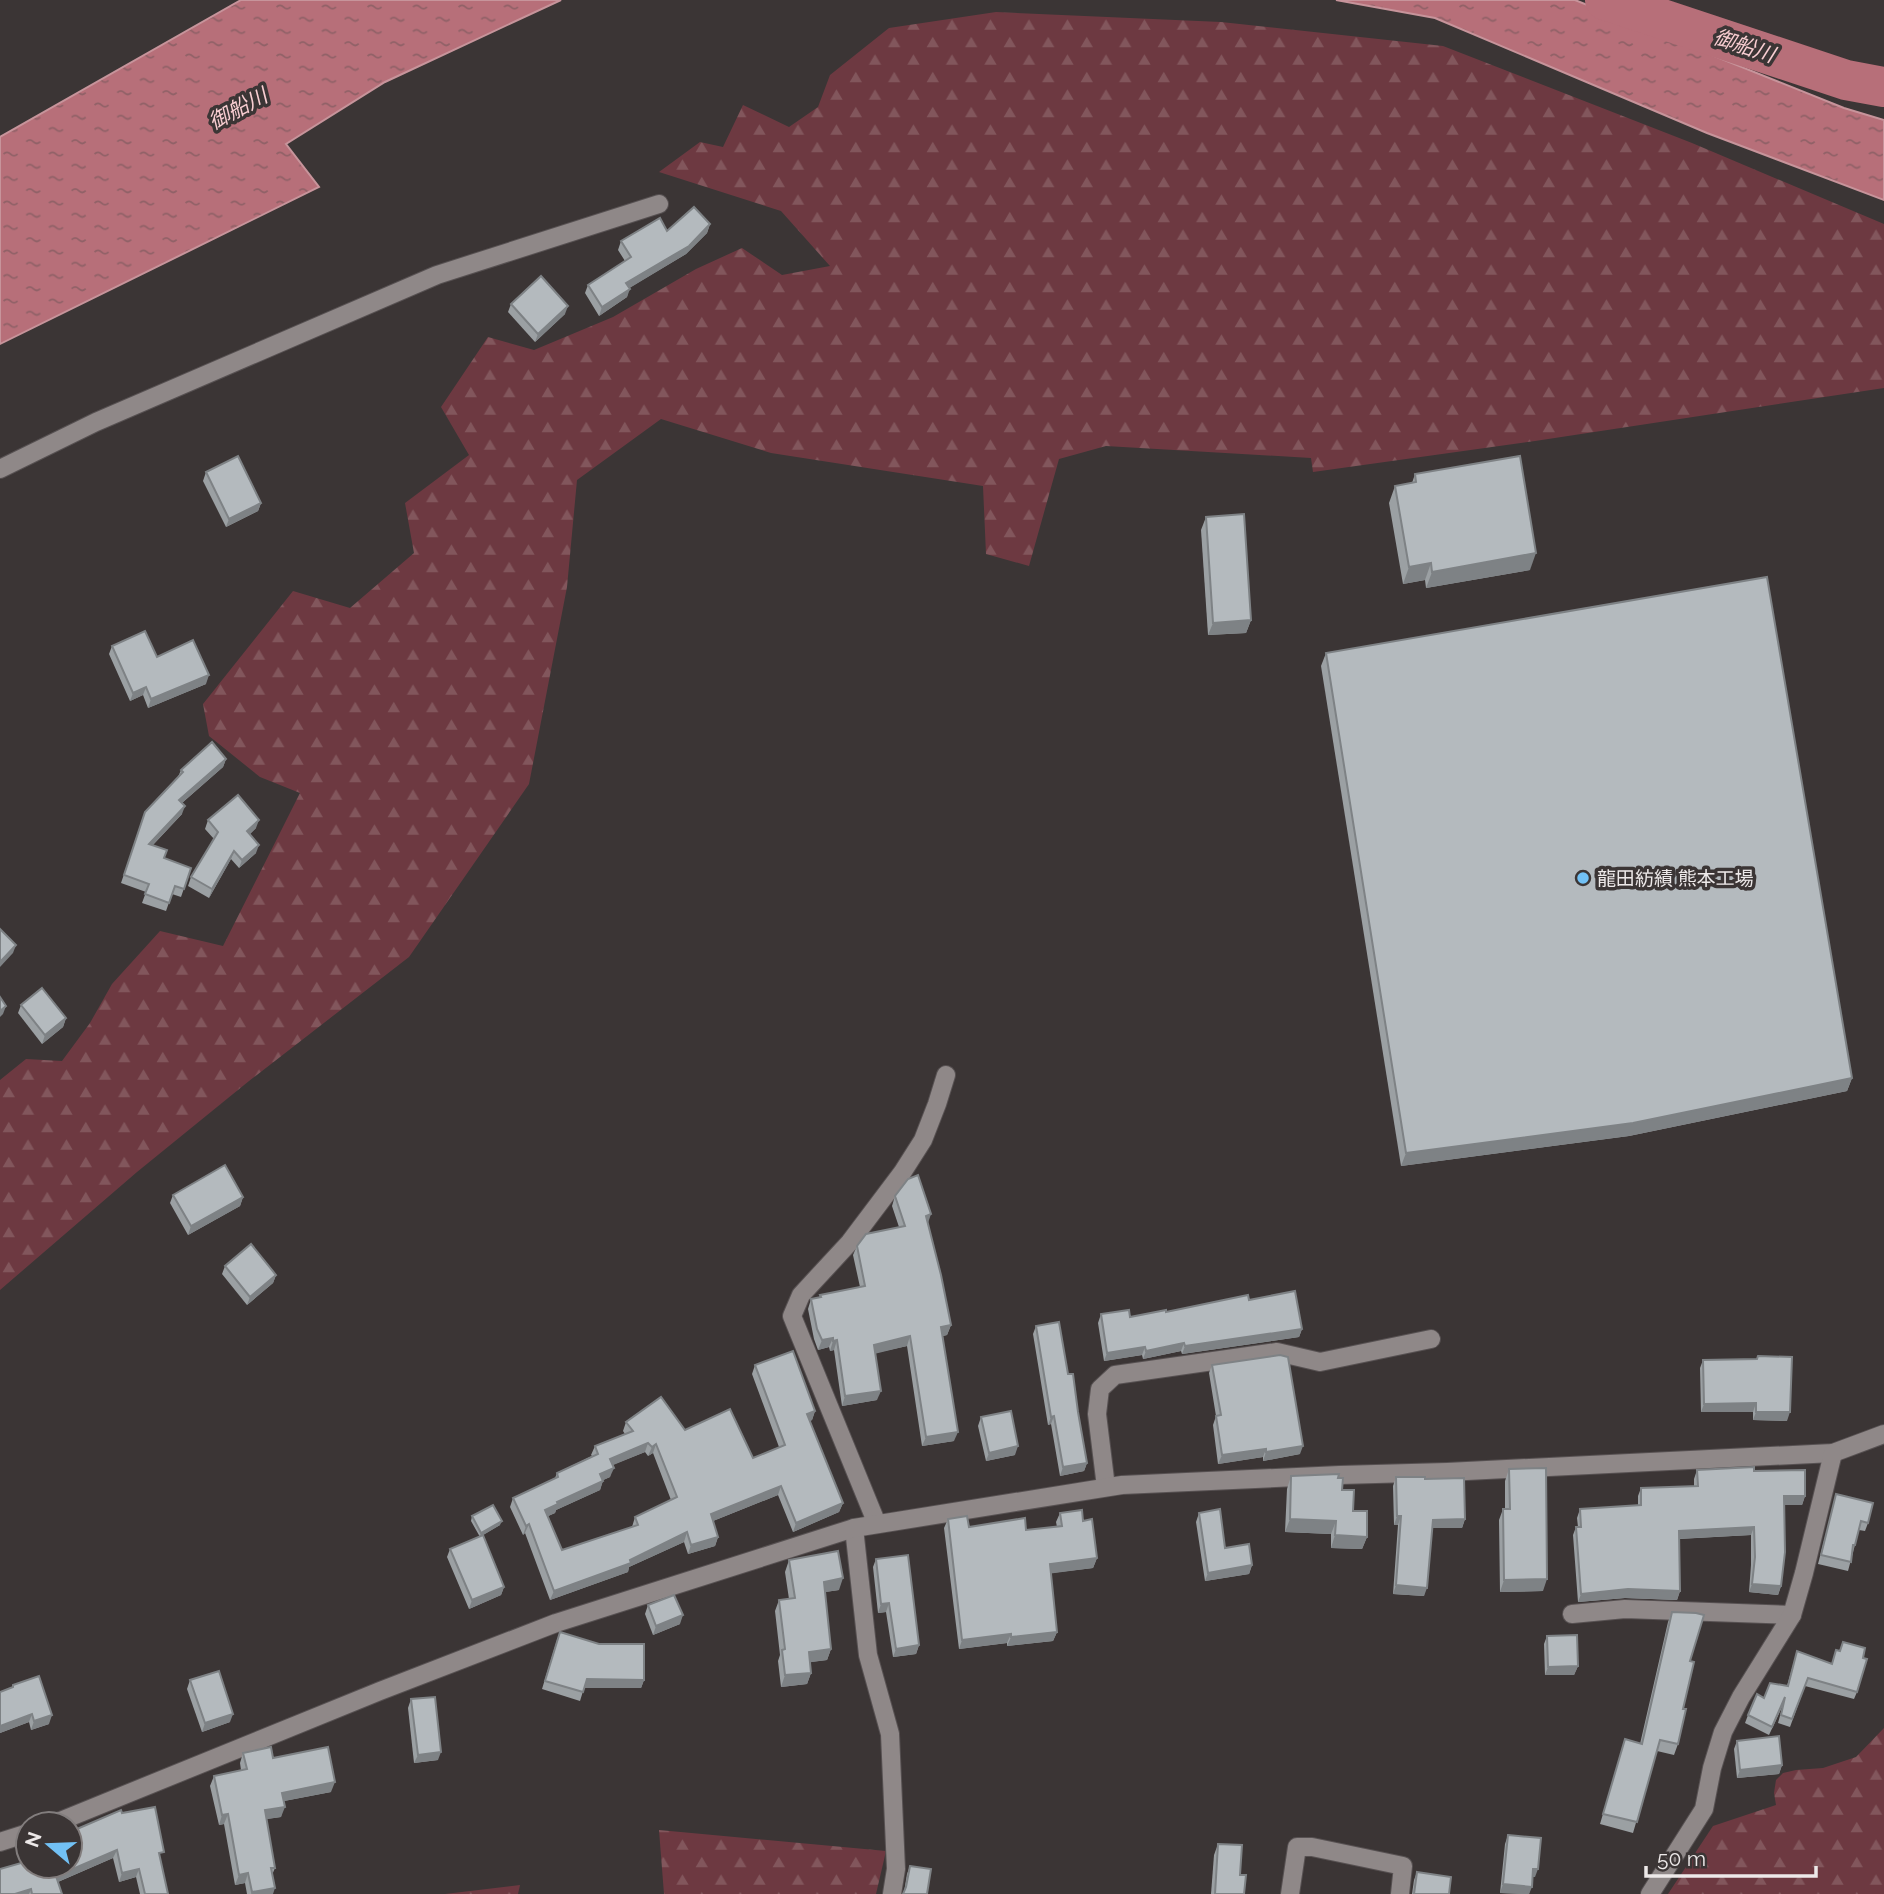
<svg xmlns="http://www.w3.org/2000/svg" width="1884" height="1894" viewBox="0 0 1884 1894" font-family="Raleway,'Noto Sans JP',sans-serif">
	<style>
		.forest { fill: url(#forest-firs) }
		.water { fill: url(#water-ripples); stroke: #c7949b; stroke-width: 2 }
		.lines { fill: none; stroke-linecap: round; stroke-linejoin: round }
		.river { stroke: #b76f79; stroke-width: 40 }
		.minor-casing { stroke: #575152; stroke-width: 20 }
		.minor { stroke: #8f8888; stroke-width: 18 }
		.wall { fill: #9ba0a3; fill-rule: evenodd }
		.shaded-wall { fill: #7e8285 }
		.building { fill: #b4babe; stroke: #7e8285; stroke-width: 2; fill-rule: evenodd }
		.poi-dot { fill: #72c1f5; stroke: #3b3535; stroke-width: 2.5 }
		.labels { text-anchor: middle; stroke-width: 7; stroke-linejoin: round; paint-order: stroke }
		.poi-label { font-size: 19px; fill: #ede9e9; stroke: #3b3535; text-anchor: start }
		.water-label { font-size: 21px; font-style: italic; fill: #f9ced2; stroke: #3b3535 }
	</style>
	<defs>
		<pattern id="forest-firs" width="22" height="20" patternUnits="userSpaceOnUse" patternTransform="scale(1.75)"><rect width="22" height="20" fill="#6d3941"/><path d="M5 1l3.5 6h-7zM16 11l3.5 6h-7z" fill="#82565c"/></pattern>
		<pattern id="water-ripples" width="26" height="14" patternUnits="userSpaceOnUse" patternTransform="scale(1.75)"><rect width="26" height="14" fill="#b76f79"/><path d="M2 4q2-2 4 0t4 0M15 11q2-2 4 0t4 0" fill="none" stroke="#906167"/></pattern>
	</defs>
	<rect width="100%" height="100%" fill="#3b3535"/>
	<!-- forest -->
	<g class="forest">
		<polygon points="996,12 1221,22 1443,46 1692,143 1884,224 1884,388 1535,441 1313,472 1311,458 1106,446 1059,459 1029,566 986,554 983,486 771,453 661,419 577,480 567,587 529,784 409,957 249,1081 137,1172 0,1290 0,1080 26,1059 62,1061 90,1023 112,984 160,931 223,946 300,793 260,777 209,736 203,704 293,591 350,608 414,553 405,503 469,455 441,407 488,337 534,350 613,317 696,269 742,248 782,275 830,266 781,211 659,172 700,142 723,147 743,105 789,127 818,107 830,75 889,28"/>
		<polygon points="1884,1728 1884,1894 1668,1894 1713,1826 1776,1805 1774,1793 1776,1780 1783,1773 1796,1770 1823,1768 1856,1757"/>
		<polygon points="659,1830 886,1851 876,1894 664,1894"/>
		<polygon points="520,1885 518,1894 445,1894"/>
	</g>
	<!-- water -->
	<g class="water">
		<polygon points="241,0 561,0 385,82 286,144 319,187 0,344 0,137"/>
		<polygon points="1336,0 1575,0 1844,108 1884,120 1884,200 1707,133 1435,18"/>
	</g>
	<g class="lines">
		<!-- river -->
		<polyline class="river" points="1605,0 1846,80 1884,87"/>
		<defs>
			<g id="minor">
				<polyline points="0,469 96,422 437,275 659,204"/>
				<polyline points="1106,1487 1097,1414 1100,1389 1115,1375 1277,1352 1320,1362 1431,1339"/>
				<polyline points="877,1524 792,1316 801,1295 850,1242 902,1173 923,1140 937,1104 946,1075"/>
				<polyline points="854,1528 868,1655 890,1734 896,1869 892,1894"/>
				<polyline points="1572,1614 1625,1609 1792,1615"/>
				<polyline points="53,1824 380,1691 556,1623 854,1528 1122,1485 1340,1475 1447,1472 1833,1453 1884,1434"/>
				<polyline points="0,1842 28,1833"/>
				<polyline points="1290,1894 1297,1847 1312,1847 1403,1866 1400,1894"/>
				<polyline points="1650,1894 1704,1809 1712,1768 1723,1732 1741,1697 1792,1615 1804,1573 1833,1453"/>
			</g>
		</defs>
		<!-- minor casing -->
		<use href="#minor" class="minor-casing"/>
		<!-- minor -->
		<use href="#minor" class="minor"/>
	</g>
	<!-- wall -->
	<g class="wall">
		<polygon points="710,224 707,233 686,254 629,288 627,297 599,316 585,293 588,285 625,261 618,250 621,241 667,231"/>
		<polygon points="511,304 565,314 535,342 508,312"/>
		<polygon points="206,472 261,503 258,511 226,527 203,481"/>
		<polygon points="1415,474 1530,570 1426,588 1425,580 1403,584 1389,503 1395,486 1412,483"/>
		<polygon points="1206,517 1251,620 1246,633 1208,635 1201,530"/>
		<polygon points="112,646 157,657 206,684 148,708 143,695 130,701 109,654"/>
		<polygon points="1326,653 1852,1078 1847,1091 1629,1136 1401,1166 1321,666"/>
		<polygon points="226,759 223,767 182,803 182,814 153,845 164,858 191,868 181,897 172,894 166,911 142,903 146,892 121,883 145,812 178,777 181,770"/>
		<polygon points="208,820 256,828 250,834 256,853 239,868 231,859 209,898 188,886 191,877 214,839 205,829"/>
		<polygon points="21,1005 66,1018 63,1027 42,1044 18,1013"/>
		<polygon points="173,1195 243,1197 240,1206 188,1235 170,1203"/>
		<polygon points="895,1196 928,1223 951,1325 947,1335 943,1336 954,1441 922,1446 907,1346 875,1353 877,1400 842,1406 834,1350 830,1351 829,1347 818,1350 814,1339 808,1309 811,1299 819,1298 820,1295 860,1287 853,1255 857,1246 899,1227 892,1206"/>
		<polygon points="225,1266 276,1275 273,1283 247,1305 222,1274"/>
		<polygon points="1249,1300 1302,1329 1299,1337 1182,1354 1181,1351 1143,1359 1142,1355 1104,1361 1098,1323 1101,1314 1130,1317"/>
		<polygon points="1036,1326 1068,1374 1078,1412 1087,1463 1084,1471 1060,1476 1051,1424 1048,1425 1033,1334"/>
		<polygon points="1758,1356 1787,1421 1753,1420 1753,1412 1701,1412 1700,1368 1703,1360 1757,1359"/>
		<path d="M755,1365L815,1411L812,1420L810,1421L843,1503L839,1512L793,1532L778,1495L713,1521L718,1537L715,1546L688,1554L684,1542L629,1567L628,1572L550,1600L525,1533L523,1535L510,1507L513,1498L555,1478L557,1473L592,1456L591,1455L595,1446L625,1434L623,1431L626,1422L685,1430L753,1458L779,1447L752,1374ZM645,1452L648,1456L653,1453L671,1500L635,1517L632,1527L562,1550L548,1516L555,1513L556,1510L600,1490L603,1480L610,1477L612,1465Z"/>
		<polygon points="1212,1365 1300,1454 1263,1461 1263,1457 1218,1464 1213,1425 1216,1416 1209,1373"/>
		<polygon points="981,1417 1015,1455 986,1461 978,1426"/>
		<polygon points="1509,1469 1543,1591 1500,1592 1499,1520 1503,1509 1505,1509 1505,1481"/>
		<polygon points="1697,1470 1754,1471 1805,1496 1802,1505 1784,1505 1781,1586 1778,1595 1749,1592 1751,1565 1751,1535 1679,1539 1680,1591 1677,1600 1625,1598 1578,1602 1573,1535 1576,1527 1578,1527 1577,1518 1580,1509 1638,1505 1638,1496 1641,1488 1694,1486 1694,1479"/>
		<polygon points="1291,1476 1338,1478 1342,1490 1367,1537 1362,1549 1331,1548 1331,1534 1285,1532 1287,1489"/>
		<polygon points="1396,1477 1425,1479 1465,1519 1462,1528 1432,1528 1424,1596 1393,1594 1398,1525 1394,1525 1393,1486"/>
		<polygon points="1836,1494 1868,1523 1865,1531 1859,1530 1848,1571 1818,1564"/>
		<polygon points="1060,1513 1083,1521 1097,1558 1093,1568 1051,1573 1057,1632 1053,1641 1007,1646 1007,1643 959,1649 944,1528 948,1519 969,1527 1026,1530 1057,1527 1056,1522"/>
		<polygon points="1199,1513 1225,1548 1252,1565 1249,1574 1205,1581 1196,1522"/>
		<polygon points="472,1516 500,1525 481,1536 504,1587 501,1595 469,1609 447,1557 450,1549 480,1537 471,1521"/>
		<polygon points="876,1559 919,1645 916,1654 893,1657 886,1612 878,1613 873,1567"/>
		<polygon points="789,1560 839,1590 825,1592 831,1649 827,1660 810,1662 811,1673 807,1684 781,1687 778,1661 780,1655 775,1611 779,1600 789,1599 785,1572"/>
		<polygon points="648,1605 680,1624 653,1635 645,1614"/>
		<polygon points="1672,1612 1690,1661 1678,1744 1674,1755 1657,1751 1633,1833 1600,1824 1625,1739 1640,1744 1668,1622"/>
		<polygon points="1547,1636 1578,1666 1574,1675 1545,1675 1544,1644"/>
		<polygon points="557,1640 644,1680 641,1688 584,1688 580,1701 542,1689"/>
		<polygon points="1797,1651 1831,1664 1863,1658 1857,1692 1854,1699 1805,1686 1790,1727 1778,1723 1783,1705 1769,1735 1745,1723 1748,1715 1764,1698 1787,1686"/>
		<polygon points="190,1680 230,1722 202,1732 187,1689"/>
		<polygon points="13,1685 49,1724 31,1730 29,1722 0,1733 0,1692 12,1688"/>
		<polygon points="411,1699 438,1760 414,1763 408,1708"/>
		<polygon points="1737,1741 1782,1765 1779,1774 1737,1778 1734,1749"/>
		<polygon points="243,1753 273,1758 331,1792 284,1801 281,1817 266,1819 275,1868 272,1875 273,1894 247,1894 245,1883 235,1885 224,1824 219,1825 210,1786 214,1776 241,1770 240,1763"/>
		<polygon points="122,1813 160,1860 168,1894 140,1894 136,1877 119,1882 113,1858 58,1882 62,1894 0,1894 70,1866 70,1832"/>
		<polygon points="1508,1835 1535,1877 1533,1877 1529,1894 1500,1893 1505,1844"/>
		<polygon points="1218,1844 1240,1875 1244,1894 1211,1894 1214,1855"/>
		<polygon points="910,1866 931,1869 904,1892 907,1874"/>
		<polygon points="1417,1872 1449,1894 1412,1894 1414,1880"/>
	</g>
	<!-- shaded-wall -->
	<g class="shaded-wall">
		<polygon points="710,224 707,233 686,254 623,292 626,283"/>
		<polygon points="630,289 627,297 599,316 602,307"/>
		<polygon points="568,306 565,314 535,342 538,334"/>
		<polygon points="261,503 258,511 226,527 229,519"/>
		<polygon points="1536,553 1530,570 1426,588 1432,572"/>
		<polygon points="1431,563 1425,580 1403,584 1409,567"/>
		<polygon points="1251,620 1246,633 1208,635 1213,623"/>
		<polygon points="209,675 206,684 148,708 151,699"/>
		<polygon points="146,687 143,695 130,701 133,693"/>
		<polygon points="226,759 223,767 176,808 179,800"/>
		<polygon points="185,806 182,814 146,852 149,844"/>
		<polygon points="259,820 256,828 244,839 247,831"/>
		<polygon points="259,845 256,853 239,868 242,860"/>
		<polygon points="234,851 231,859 209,898 212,889"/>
		<polygon points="16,945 13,953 0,967 0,962"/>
		<polygon points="6,1006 3,1014 0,1017 0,1011"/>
		<polygon points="66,1018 63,1027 42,1044 45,1035"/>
		<polygon points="1852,1078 1847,1091 1629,1136 1401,1166 1406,1153"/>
		<polygon points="243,1197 240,1206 188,1235 191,1226"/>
		<polygon points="931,1214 928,1223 926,1216"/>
		<polygon points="276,1275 273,1283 247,1305 250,1297"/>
		<polygon points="951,1325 947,1335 938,1337 941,1327"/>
		<polygon points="1302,1329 1299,1337 1182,1354 1185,1346"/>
		<polygon points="910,1336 907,1346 870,1355 874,1345"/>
		<polygon points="833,1338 829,1347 818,1350 822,1340"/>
		<polygon points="837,1340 834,1350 830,1351 833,1341"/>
		<polygon points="1184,1343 1181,1351 1143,1359 1146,1351"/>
		<polygon points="1145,1347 1142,1355 1104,1361 1107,1353"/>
		<polygon points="881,1391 877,1400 842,1406 845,1396"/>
		<polygon points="1756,1403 1753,1412 1701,1412 1704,1404"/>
		<polygon points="815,1411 812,1420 804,1423 807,1414"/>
		<polygon points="1756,1412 1790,1412 1787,1421 1753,1420"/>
		<polygon points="1054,1416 1051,1424 1048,1425 1051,1417"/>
		<polygon points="958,1432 954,1441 922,1446 926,1437"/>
		<polygon points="648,1443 645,1452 606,1468 610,1459"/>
		<polygon points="656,1444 653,1453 648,1456 652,1447"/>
		<polygon points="1018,1446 1015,1455 986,1461 989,1453"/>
		<polygon points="1303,1446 1300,1454 1263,1461 1266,1452"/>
		<polygon points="1266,1449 1263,1457 1218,1464 1222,1455"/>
		<polygon points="1087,1463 1084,1471 1060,1476 1063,1467"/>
		<polygon points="614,1468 610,1477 597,1483 600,1474"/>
		<polygon points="603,1481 600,1490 556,1510 555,1513 542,1519 545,1510 557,1502"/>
		<polygon points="781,1486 778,1495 708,1523 711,1514"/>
		<polygon points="1784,1496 1805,1496 1802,1505 1781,1505"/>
		<polygon points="843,1503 839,1512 793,1532 796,1523"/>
		<polygon points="1397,1516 1401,1516 1398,1525 1394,1525"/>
		<polygon points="1290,1519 1336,1521 1331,1534 1285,1532"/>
		<polygon points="1465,1519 1462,1528 1430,1528 1433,1520"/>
		<polygon points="502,1521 500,1525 480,1537 481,1533"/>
		<polygon points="529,1524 525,1533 523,1535 526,1526"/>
		<polygon points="1754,1527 1751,1535 1676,1539 1679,1531"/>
		<polygon points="687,1532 684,1542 629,1567 628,1572 550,1600 554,1591 630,1560"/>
		<polygon points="1335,1535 1367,1537 1362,1549 1331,1548"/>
		<polygon points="718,1537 715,1546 688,1554 691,1545"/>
		<polygon points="1097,1558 1093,1568 1047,1574 1050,1564"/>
		<polygon points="1252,1565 1249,1574 1205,1581 1208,1573"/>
		<polygon points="843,1578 839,1590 819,1593 824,1582"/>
		<polygon points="1547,1579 1543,1591 1500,1592 1504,1580"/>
		<polygon points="1752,1584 1781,1586 1778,1595 1749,1592"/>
		<polygon points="1396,1585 1427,1588 1424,1596 1393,1594"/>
		<polygon points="504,1587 501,1595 469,1609 472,1600"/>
		<polygon points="1628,1589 1680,1591 1677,1600 1625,1598 1578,1602 1581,1594"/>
		<polygon points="889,1603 886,1612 878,1613 881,1604"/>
		<polygon points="683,1615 680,1624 653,1635 656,1626"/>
		<polygon points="1057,1632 1053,1641 1007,1646 1011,1637"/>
		<polygon points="1011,1634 1007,1643 959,1649 962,1640"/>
		<polygon points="919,1645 916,1654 893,1657 896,1649"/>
		<polygon points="831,1649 827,1660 805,1663 809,1652"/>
		<polygon points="1578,1666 1574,1675 1545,1675 1548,1667"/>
		<polygon points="811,1673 807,1684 781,1687 785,1675"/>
		<polygon points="587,1679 644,1680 641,1688 584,1688"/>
		<polygon points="32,1714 29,1722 0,1733 0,1726"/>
		<polygon points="233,1714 230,1722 202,1732 205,1723"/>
		<polygon points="52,1715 49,1724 31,1730 34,1721"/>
		<polygon points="441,1752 438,1760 414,1763 418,1755"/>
		<polygon points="1782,1765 1779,1774 1737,1778 1740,1770"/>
		<polygon points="335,1782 331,1792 279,1802 282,1793"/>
		<polygon points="285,1807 281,1817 261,1820 265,1810"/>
		<polygon points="228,1814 224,1824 219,1825 222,1815"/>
		<polygon points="117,1850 113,1858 53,1884 56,1876"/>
		<polygon points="139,1869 136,1877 119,1882 122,1873"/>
		<polygon points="1533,1869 1538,1869 1535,1877 1530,1877"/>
		<polygon points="248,1873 245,1883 235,1885 239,1875"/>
		<polygon points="1503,1884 1532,1887 1529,1894 1500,1893"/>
		<polygon points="275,1888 273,1894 251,1894 252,1892"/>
		<polygon points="31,1889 29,1894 15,1894"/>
	</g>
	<!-- building -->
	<g class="building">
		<polygon points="694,207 710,224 689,246 626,283 630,289 602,307 588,285 631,257 621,241 660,218 667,231"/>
		<polygon points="541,276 568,306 538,334 511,304"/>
		<polygon points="238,456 261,503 229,519 206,472"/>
		<polygon points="1520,456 1536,553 1432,572 1431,563 1409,567 1395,486 1416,482 1415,474"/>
		<polygon points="1244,514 1251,620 1213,623 1206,517"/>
		<polygon points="1767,577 1852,1078 1633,1123 1406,1153 1326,653"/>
		<polygon points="145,631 157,657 193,640 209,675 151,699 146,687 133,693 112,646"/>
		<polygon points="212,742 226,759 179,800 185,806 149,844 167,850 164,858 191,868 184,889 175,886 169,903 145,894 149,884 124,875 145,812 183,772 181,770"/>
		<polygon points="238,795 259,820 247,831 259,845 242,860 234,851 212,889 191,877 218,832 208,820"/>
		<polygon points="0,929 16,945 0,962"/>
		<polygon points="42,988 66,1018 45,1035 21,1005"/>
		<polygon points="0,997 6,1006 0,1011"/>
		<polygon points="225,1165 243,1197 191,1226 173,1195"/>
		<polygon points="918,1175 931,1214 926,1216 941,1275 951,1325 941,1327 958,1432 926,1437 910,1336 874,1345 881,1391 845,1396 837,1340 833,1341 833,1338 822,1340 817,1329 811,1299 821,1297 820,1295 865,1286 857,1246 866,1234 905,1226 895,1196 908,1179"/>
		<polygon points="251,1244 276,1275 250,1297 225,1266"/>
		<polygon points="1295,1291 1302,1329 1185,1346 1184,1343 1146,1351 1145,1347 1107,1353 1101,1314 1129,1310 1130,1317 1166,1310 1166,1312 1248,1295 1249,1300"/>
		<polygon points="1059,1322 1068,1374 1073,1374 1078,1412 1087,1463 1063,1467 1054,1416 1051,1417 1036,1326"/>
		<path d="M793,1351L815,1411L807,1414L843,1503L796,1523L781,1486L711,1514L718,1537L691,1545L687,1532L630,1560L631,1563L554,1591L529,1524L526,1526L513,1498L558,1477L557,1473L598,1454L595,1446L633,1431L626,1422L661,1397L685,1430L730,1409L753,1458L785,1445L755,1365ZM648,1443L652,1447L656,1444L677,1497L635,1517L638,1525L562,1550L545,1510L558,1504L557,1502L603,1481L600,1474L614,1468L610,1459Z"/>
		<polygon points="1280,1355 1288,1357 1303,1446 1266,1452 1266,1449 1222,1455 1216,1416 1221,1415 1212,1365"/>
		<polygon points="1758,1356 1792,1357 1790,1412 1756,1412 1756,1403 1704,1404 1703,1360 1757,1359"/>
		<polygon points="1011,1411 1018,1446 989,1453 981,1417"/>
		<polygon points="1754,1467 1754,1471 1805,1470 1805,1496 1784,1496 1785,1552 1781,1586 1752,1584 1755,1557 1754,1527 1679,1531 1680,1591 1628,1589 1581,1594 1576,1527 1581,1527 1580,1509 1641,1505 1641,1488 1698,1486 1697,1470"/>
		<polygon points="1546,1468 1547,1579 1504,1580 1503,1509 1510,1509 1509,1469"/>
		<polygon points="1339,1474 1338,1478 1343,1478 1342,1490 1354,1490 1353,1511 1367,1511 1367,1537 1335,1535 1336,1521 1290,1519 1291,1476"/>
		<polygon points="1396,1477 1425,1477 1425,1479 1464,1478 1465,1519 1433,1520 1427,1588 1396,1585 1401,1516 1397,1516"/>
		<polygon points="1836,1494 1873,1503 1868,1523 1861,1521 1855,1545 1853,1545 1851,1562 1821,1555"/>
		<polygon points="493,1505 502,1521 481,1533 472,1516"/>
		<polygon points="1220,1509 1225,1548 1249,1544 1252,1565 1208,1573 1199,1513"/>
		<polygon points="1082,1510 1083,1521 1092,1519 1097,1558 1050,1564 1057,1632 1011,1637 1011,1634 962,1640 948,1519 967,1516 969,1527 1025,1518 1026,1530 1062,1526 1060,1513"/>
		<polygon points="483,1535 504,1587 472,1600 450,1549"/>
		<polygon points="838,1551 843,1578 824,1582 831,1649 809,1652 811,1673 785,1675 782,1650 785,1649 779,1600 795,1598 789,1560"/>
		<polygon points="908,1555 919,1645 896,1649 889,1603 881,1604 876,1559"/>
		<polygon points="674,1595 683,1615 656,1626 648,1605"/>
		<polygon points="1672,1612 1696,1613 1704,1615 1690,1661 1694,1662 1683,1709 1686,1709 1678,1744 1660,1740 1637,1822 1603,1814 1625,1739 1642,1744"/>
		<polygon points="560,1632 599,1644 644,1644 644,1680 587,1679 583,1692 545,1681"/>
		<polygon points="1577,1635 1578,1666 1548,1667 1547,1636"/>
		<polygon points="1843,1642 1865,1648 1863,1658 1867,1659 1857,1692 1808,1678 1792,1719 1781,1715 1785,1697 1772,1727 1748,1715 1757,1694 1764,1698 1770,1683 1788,1686 1797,1651 1832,1664 1836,1650 1840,1651"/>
		<polygon points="219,1671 233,1714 205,1723 190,1680"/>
		<polygon points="39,1676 52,1715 34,1721 32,1714 0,1726 0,1692 13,1687 13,1685"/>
		<polygon points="435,1697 441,1752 418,1755 411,1699"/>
		<polygon points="1779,1736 1782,1765 1740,1770 1737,1741"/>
		<polygon points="271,1747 273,1758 328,1747 335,1782 282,1793 285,1807 265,1810 275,1868 271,1868 275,1888 252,1892 248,1873 239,1875 228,1814 222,1815 214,1776 247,1769 243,1753"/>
		<polygon points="155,1807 164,1852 159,1853 168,1894 145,1894 139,1869 122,1873 117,1850 56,1876 62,1894 32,1894 31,1889 15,1894 0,1894 0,1869 28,1861 28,1866 70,1866 70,1849 71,1848 70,1845 70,1832 121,1810 122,1813"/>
		<polygon points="1508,1835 1541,1838 1538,1869 1533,1869 1532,1887 1503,1884"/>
		<polygon points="1218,1844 1242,1845 1240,1875 1246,1875 1244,1894 1215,1894"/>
		<polygon points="910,1866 931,1869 927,1894 903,1894 906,1887"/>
		<polygon points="1417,1872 1451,1877 1449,1894 1414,1894"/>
	</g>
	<!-- markers -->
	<circle class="poi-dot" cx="1583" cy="878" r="7"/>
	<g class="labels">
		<!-- poi labels -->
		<g class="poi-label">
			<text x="1597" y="885">龍田紡績 熊本工場</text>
		</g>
		<!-- water labels -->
		<g class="water-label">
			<text transform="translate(1744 46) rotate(18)" y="7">御船川</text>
			<text transform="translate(238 109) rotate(-28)" y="7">御船川</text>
		</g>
	</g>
	<!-- north arrow -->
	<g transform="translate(49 1845) rotate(289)"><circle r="33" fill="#3b3535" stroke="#827d7d" stroke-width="2"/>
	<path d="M0-5L12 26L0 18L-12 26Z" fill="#72c1f5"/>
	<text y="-10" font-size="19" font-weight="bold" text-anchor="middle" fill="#ede9e9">N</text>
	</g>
	<!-- scale -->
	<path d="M1646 1866v10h170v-10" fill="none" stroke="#ede9e9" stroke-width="3.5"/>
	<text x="1657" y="1866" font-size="21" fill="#ede9e9" stroke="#3b3535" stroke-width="5" paint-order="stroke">50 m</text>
</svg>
